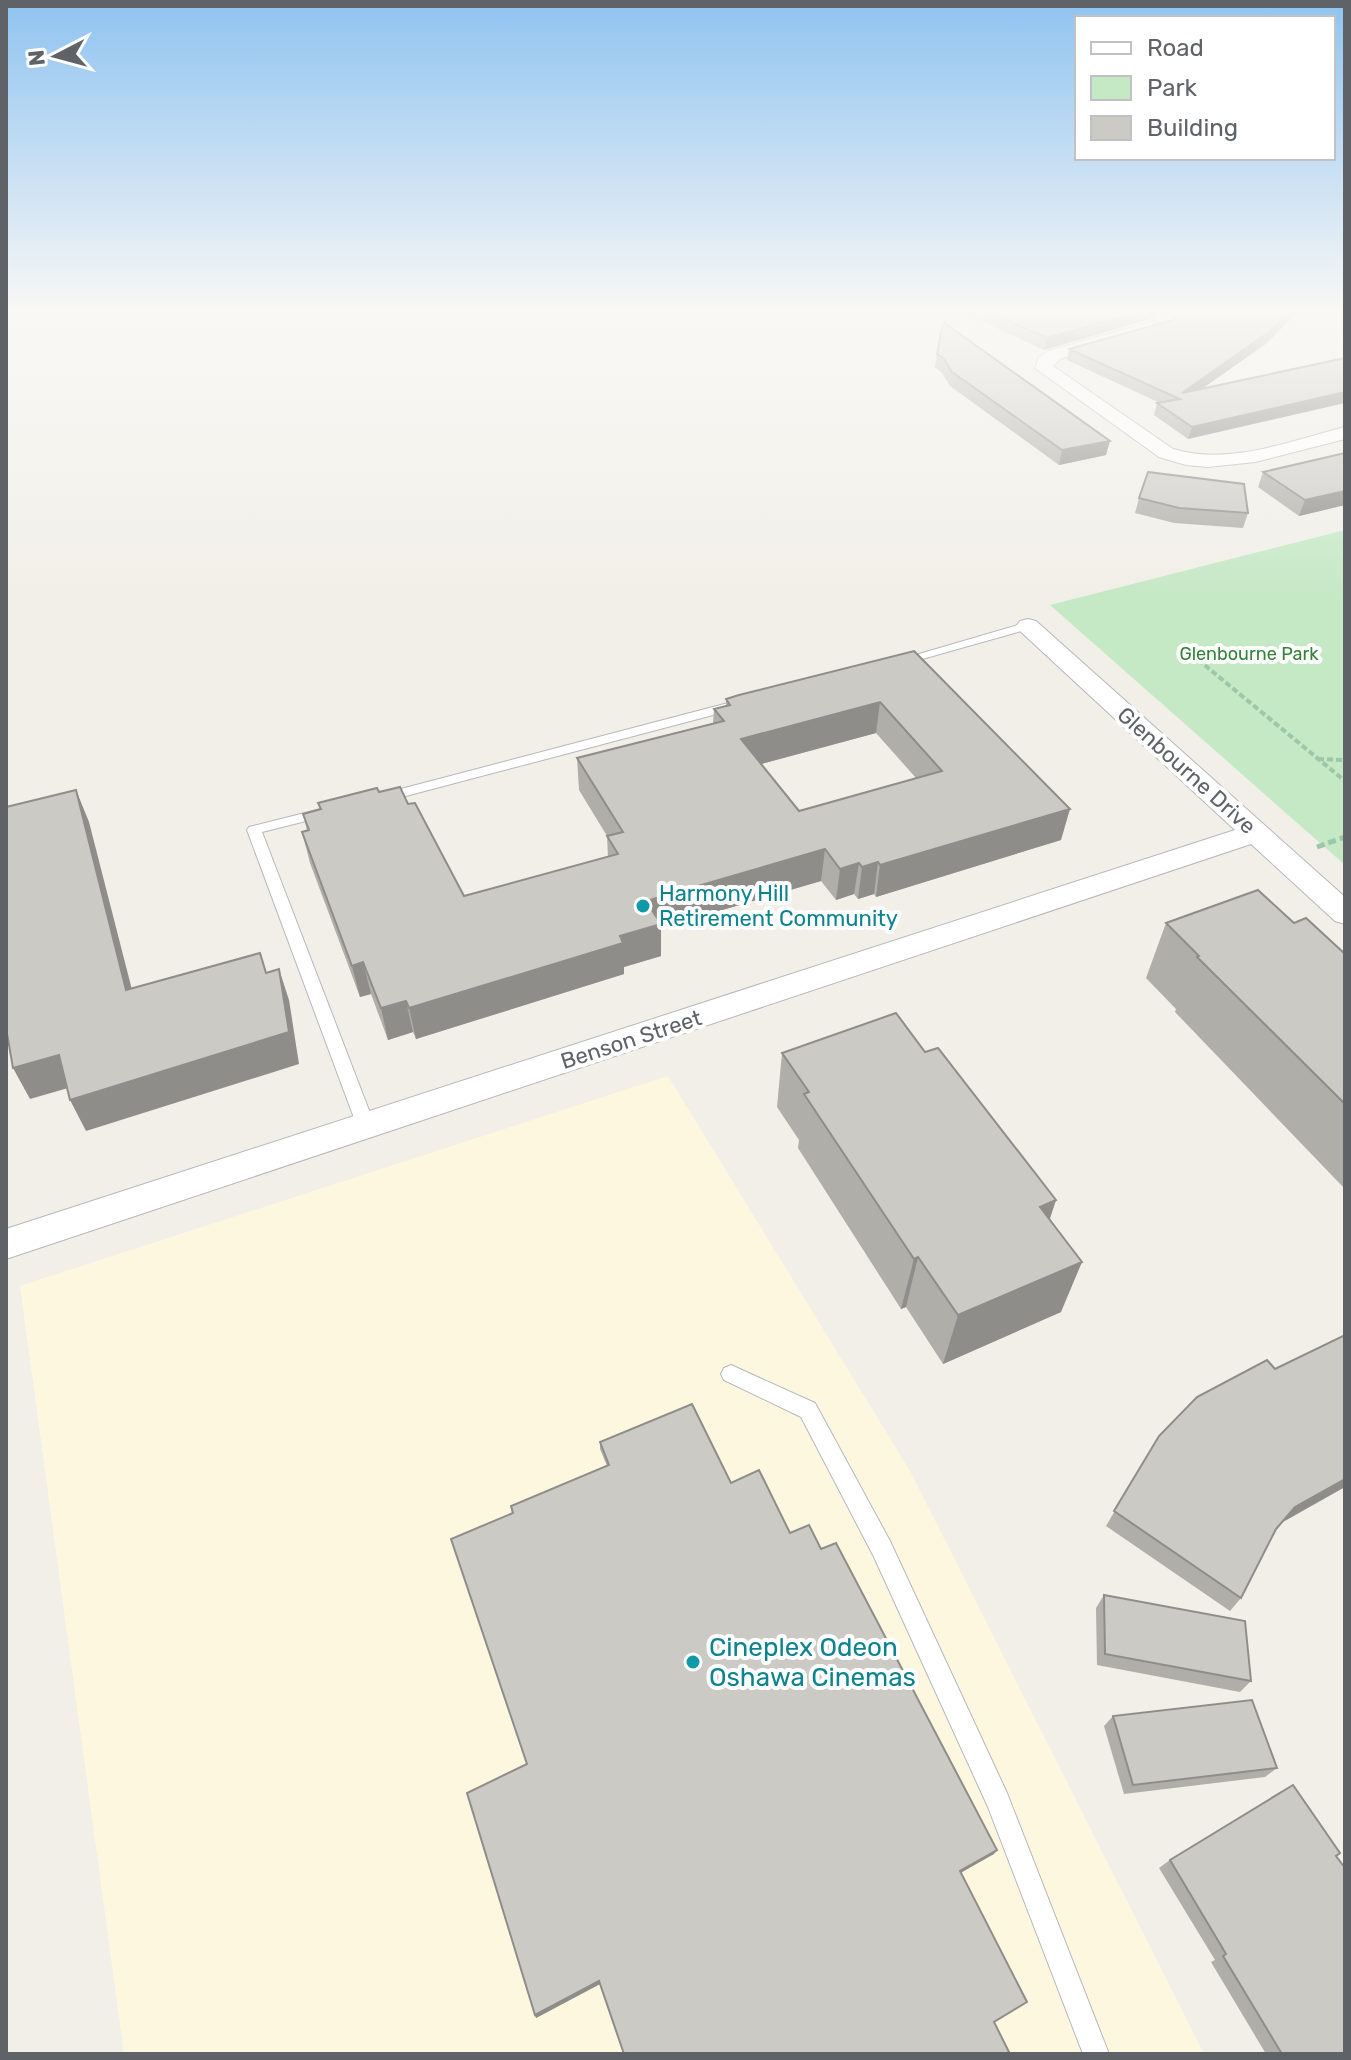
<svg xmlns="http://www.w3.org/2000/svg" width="1351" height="2060" viewBox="0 0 1351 2060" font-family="Rubik,sans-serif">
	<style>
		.commercial { fill: #fef7e0 }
		.green { fill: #c5e8c5 }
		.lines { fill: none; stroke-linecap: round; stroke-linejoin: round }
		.service-casing { stroke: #b5b8bc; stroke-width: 2 }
		.minor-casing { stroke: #b5b8bc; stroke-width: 2 }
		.path-far1 { stroke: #9cc7a9; stroke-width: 4; stroke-dasharray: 6 3; stroke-linecap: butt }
		.path { stroke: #9cc7a9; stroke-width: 5; stroke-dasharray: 8 4; stroke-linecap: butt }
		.service { fill: #fff; fill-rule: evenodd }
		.minor { fill: #fff; fill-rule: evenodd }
		.wall { fill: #afaea9; fill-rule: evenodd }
		.shaded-wall { fill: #8f8d8a }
		.building { fill: #cccac5; stroke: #8f8d8a; stroke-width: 2; fill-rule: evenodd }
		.culture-dot { fill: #0f9aa8; stroke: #fff; stroke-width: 3 }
		.labels { text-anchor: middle; stroke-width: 8; stroke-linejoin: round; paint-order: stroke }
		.far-park-label { font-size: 18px; fill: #348238; stroke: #fff }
		.street-label { font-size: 22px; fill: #5f6368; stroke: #fff }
		.culture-label { font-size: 22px; fill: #0d838f; stroke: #fff; text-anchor: start }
		.near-culture-label { font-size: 26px; fill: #0d838f; stroke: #fff; text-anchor: start }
	</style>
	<rect width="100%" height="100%" fill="#f1efe8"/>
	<!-- commercial -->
	<polygon class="commercial" points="668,1076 910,1471 1204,2054 124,2054 20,1286"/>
	<!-- green -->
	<polygon class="green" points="1345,530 1345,865 1050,605"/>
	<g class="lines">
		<defs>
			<g id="service">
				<polygon points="1028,622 1034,626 1032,628 901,665 895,661"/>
				<polygon points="732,702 736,703 736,709 383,802 376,798 378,795"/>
				<polygon points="325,808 330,809 332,812 330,815 262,832 375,1126 372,1131 360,1131 357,1126 247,830 249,827"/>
				<polygon points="731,1365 815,1403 890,1541 1007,1793 1109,2054 1083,2054 988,1807 874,1557 801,1417 724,1380 721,1374 724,1368"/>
			</g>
			<g id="minor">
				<path d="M1157,311H1173L1177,319L1169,328L1060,359L1053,366L1173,449C1230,466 1289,441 1345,427V439L1255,462L1208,467L1186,465L1159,457L1035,368L1039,357L1048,351L1157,320L1160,318Z"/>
				<polygon points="1028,619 1036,621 1345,897 1345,924 1335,921 1251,844 6,1259 6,1229 1235,830 1020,631 1016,626 1020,621"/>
			</g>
		</defs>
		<!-- service casing -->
		<use href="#service" class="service-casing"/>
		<!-- minor casing -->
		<use href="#minor" class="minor-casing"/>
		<!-- path-far1 -->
		<g class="path-far1">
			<polyline points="1184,648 1345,781"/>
			<polyline points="1318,759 1345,760"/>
		</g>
		<!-- path -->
		<polyline class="path" points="1317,847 1345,837"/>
		<!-- service -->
		<use href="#service" class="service"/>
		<!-- minor -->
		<use href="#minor" class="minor"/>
	</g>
	<!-- wall -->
	<g class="wall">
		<polygon points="960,311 1157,311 1156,317 1044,350"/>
		<polygon points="1175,311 1298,311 1267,343 1201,389 1345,358 1188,439 1154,415 1157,403 1160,403 1067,360 1069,349 1173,320 1177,315"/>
		<polygon points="1335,311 1345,311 1345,316"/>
		<polygon points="937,354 1106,455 1059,465 950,386 942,373 935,367"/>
		<polygon points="1345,453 1345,505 1299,516 1258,487 1263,472"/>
		<polygon points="1139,498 1248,513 1243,528 1174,523 1135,513"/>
		<path d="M914,651L1061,840L876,897L874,894L858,899L854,894L836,900L821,881L661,928V956L624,967V974L416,1039L413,1032L388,1040L371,994L360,997L310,863L302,832L307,830L303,814L320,809L318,803L379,792L408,804L464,896L608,857L607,836L579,790L577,758L713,723L714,709L726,706V699ZM876,733L916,778L799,811L761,764Z"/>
		<polygon points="1166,923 1294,923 1345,954 1345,1189 1175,1012 1176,1009 1146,978"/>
		<polygon points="925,1052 1056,1200 1050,1219 1061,1312 943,1364 906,1307 901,1309 798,1148 799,1140 777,1107 782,1053"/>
		<polygon points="1275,1369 1283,1522 1276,1530 1241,1598 1230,1611 1106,1526 1159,1436"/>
		<polygon points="600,1442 731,1483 790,1533 821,1549 994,1854 600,1984 536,2018 535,2015 527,1764 512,1513 511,1506 607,1466 600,1449"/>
		<polygon points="1104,1595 1251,1681 1240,1692 1097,1665 1096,1608"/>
		<polygon points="1113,1716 1277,1768 1265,1777 1124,1794 1104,1726"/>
		<polygon points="1336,1856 1345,2054 1266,2054 1211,1962 1215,1960 1159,1868 1170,1860"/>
	</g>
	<!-- shaded-wall -->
	<g class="shaded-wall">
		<polygon points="1141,311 1157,311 1156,317 1044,350 1047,338"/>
		<polygon points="1290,311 1298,311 1267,343 1179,405 1182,393"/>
		<polygon points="1345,392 1345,403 1188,439 1192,427"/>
		<polygon points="1110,441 1106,455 1059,465 1062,450"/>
		<polygon points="1345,491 1345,505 1299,516 1305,500"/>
		<polygon points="880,702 876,733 739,770 741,739"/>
		<polygon points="76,790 89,822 140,1021 126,990"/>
		<polygon points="1070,809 1061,840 876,897 880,865"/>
		<polygon points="825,849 821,881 661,928 661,956 624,967 624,974 416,1039 409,1008 620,936 646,901"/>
		<polygon points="878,862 874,894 858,899 862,867"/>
		<polygon points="859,863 854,894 836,900 840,869"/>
		<polygon points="363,962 371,994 360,997 352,966"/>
		<polygon points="279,969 289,1000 299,1064 86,1131 70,1100"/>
		<polygon points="406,1001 413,1032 388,1040 381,1008"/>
		<polygon points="59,1055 75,1086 30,1099 13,1068"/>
		<polygon points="1056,1200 1038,1252 1040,1207"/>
		<polygon points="918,1257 906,1307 901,1309 914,1259"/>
		<polygon points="1082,1262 1061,1312 943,1364 958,1315"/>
		<polygon points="1345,1479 1345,1487 1283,1522 1295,1507"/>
		<polygon points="997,1850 994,1854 957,1875 960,1871"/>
		<polygon points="599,1981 600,1984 536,2018 535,2015"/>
	</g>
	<!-- building -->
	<g class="building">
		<polygon points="986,311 1141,311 1047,338"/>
		<polygon points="1180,311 1290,311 1270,331 1182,393 1345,358 1345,392 1192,427 1157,403 1180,399 1069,349 1173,320"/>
		<polygon points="943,322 1110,441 1062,450 952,372 944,359 937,354"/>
		<polygon points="1345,453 1345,491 1305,500 1263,472"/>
		<polygon points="1148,472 1244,484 1248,513 1179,508 1139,498"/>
		<path d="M914,651L1070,809L880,865L878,862L862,867L859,863L840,869L825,849L646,901L661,924L620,936L623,943L409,1008L406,1001L381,1008L363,962L352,966L302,832L309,830L303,814L321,809L318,803L377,788L379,792L400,787L408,804L415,803L464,896L618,854L607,836L623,832L577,758L724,721L714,709L730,705L726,699L739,695ZM880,702L942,771L799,811L741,739Z"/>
		<polygon points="76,790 126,990 260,953 266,973 279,969 289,1032 70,1100 59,1055 13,1068 6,1028 6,807"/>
		<polygon points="1258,890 1294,923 1306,918 1345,954 1345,1104 1197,957 1199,956 1166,923"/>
		<polygon points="896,1013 925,1052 938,1048 1056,1200 1040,1207 1082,1262 958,1315 918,1257 914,1259 804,1094 809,1092 782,1053"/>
		<polygon points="1345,1335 1345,1479 1295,1507 1276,1529 1241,1598 1114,1511 1159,1436 1197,1397 1267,1360 1275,1369"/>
		<polygon points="692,1404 731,1483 759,1470 790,1533 809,1525 821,1549 836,1543 997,1850 960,1871 1027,2002 994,2022 1010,2054 624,2054 599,1981 535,2015 467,1793 527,1764 451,1539 513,1513 511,1506 609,1465 600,1442"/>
		<polygon points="1104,1595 1245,1621 1251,1681 1105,1654"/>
		<polygon points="1252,1700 1277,1768 1133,1785 1113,1716"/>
		<polygon points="1293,1785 1340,1853 1336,1856 1345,1868 1345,2054 1282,2054 1223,1956 1226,1954 1170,1860"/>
	</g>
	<!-- sky -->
	<linearGradient id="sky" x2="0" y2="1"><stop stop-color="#8fc3f1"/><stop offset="0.52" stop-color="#f9f8f5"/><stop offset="1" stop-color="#f9f8f5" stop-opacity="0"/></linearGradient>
	<rect width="1351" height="599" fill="url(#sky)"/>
	<!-- markers -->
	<g class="culture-dot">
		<circle cx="643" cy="906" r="8"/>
		<circle cx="693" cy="1662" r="8"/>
	</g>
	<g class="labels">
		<!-- far-park labels -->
		<g class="far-park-label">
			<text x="1249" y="660">Glenbourne Park</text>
		</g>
		<!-- street labels -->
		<g class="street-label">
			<text transform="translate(1187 770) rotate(42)" y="8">Glenbourne Drive</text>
			<text transform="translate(631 1039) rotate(-18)" y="8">Benson Street</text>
		</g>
		<!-- culture labels -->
		<g class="culture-label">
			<text x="659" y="901">Harmony Hill<tspan x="659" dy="25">Retirement Community</tspan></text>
		</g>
		<!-- near-culture labels -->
		<g class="near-culture-label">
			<text x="709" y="1656">Cineplex Odeon<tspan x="709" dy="30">Oshawa Cinemas</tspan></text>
		</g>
	</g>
	<!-- border -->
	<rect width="1351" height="2060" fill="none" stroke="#5f6368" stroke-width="16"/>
	<!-- legend -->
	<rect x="1075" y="16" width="260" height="144" fill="#ffffff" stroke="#bfc1c3" stroke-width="2"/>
	<rect x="1091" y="42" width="40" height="12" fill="#ffffff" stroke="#bfc1c3" stroke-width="2"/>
	<text x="1147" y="56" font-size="24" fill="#5f6368">Road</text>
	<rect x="1091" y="76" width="40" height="24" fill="#c5e8c5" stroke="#bfc1c3" stroke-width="2"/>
	<text x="1147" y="96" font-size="24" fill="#5f6368">Park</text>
	<rect x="1091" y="116" width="40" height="24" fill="#cccac5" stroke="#bfc1c3" stroke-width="2"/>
	<text x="1147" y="136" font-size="24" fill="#5f6368">Building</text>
	<!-- north arrow -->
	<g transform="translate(56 56) rotate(264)" stroke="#ffffff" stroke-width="6" paint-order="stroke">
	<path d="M0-6L14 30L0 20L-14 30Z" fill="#5f6368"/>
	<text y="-12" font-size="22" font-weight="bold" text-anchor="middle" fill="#5f6368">N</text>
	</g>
</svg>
